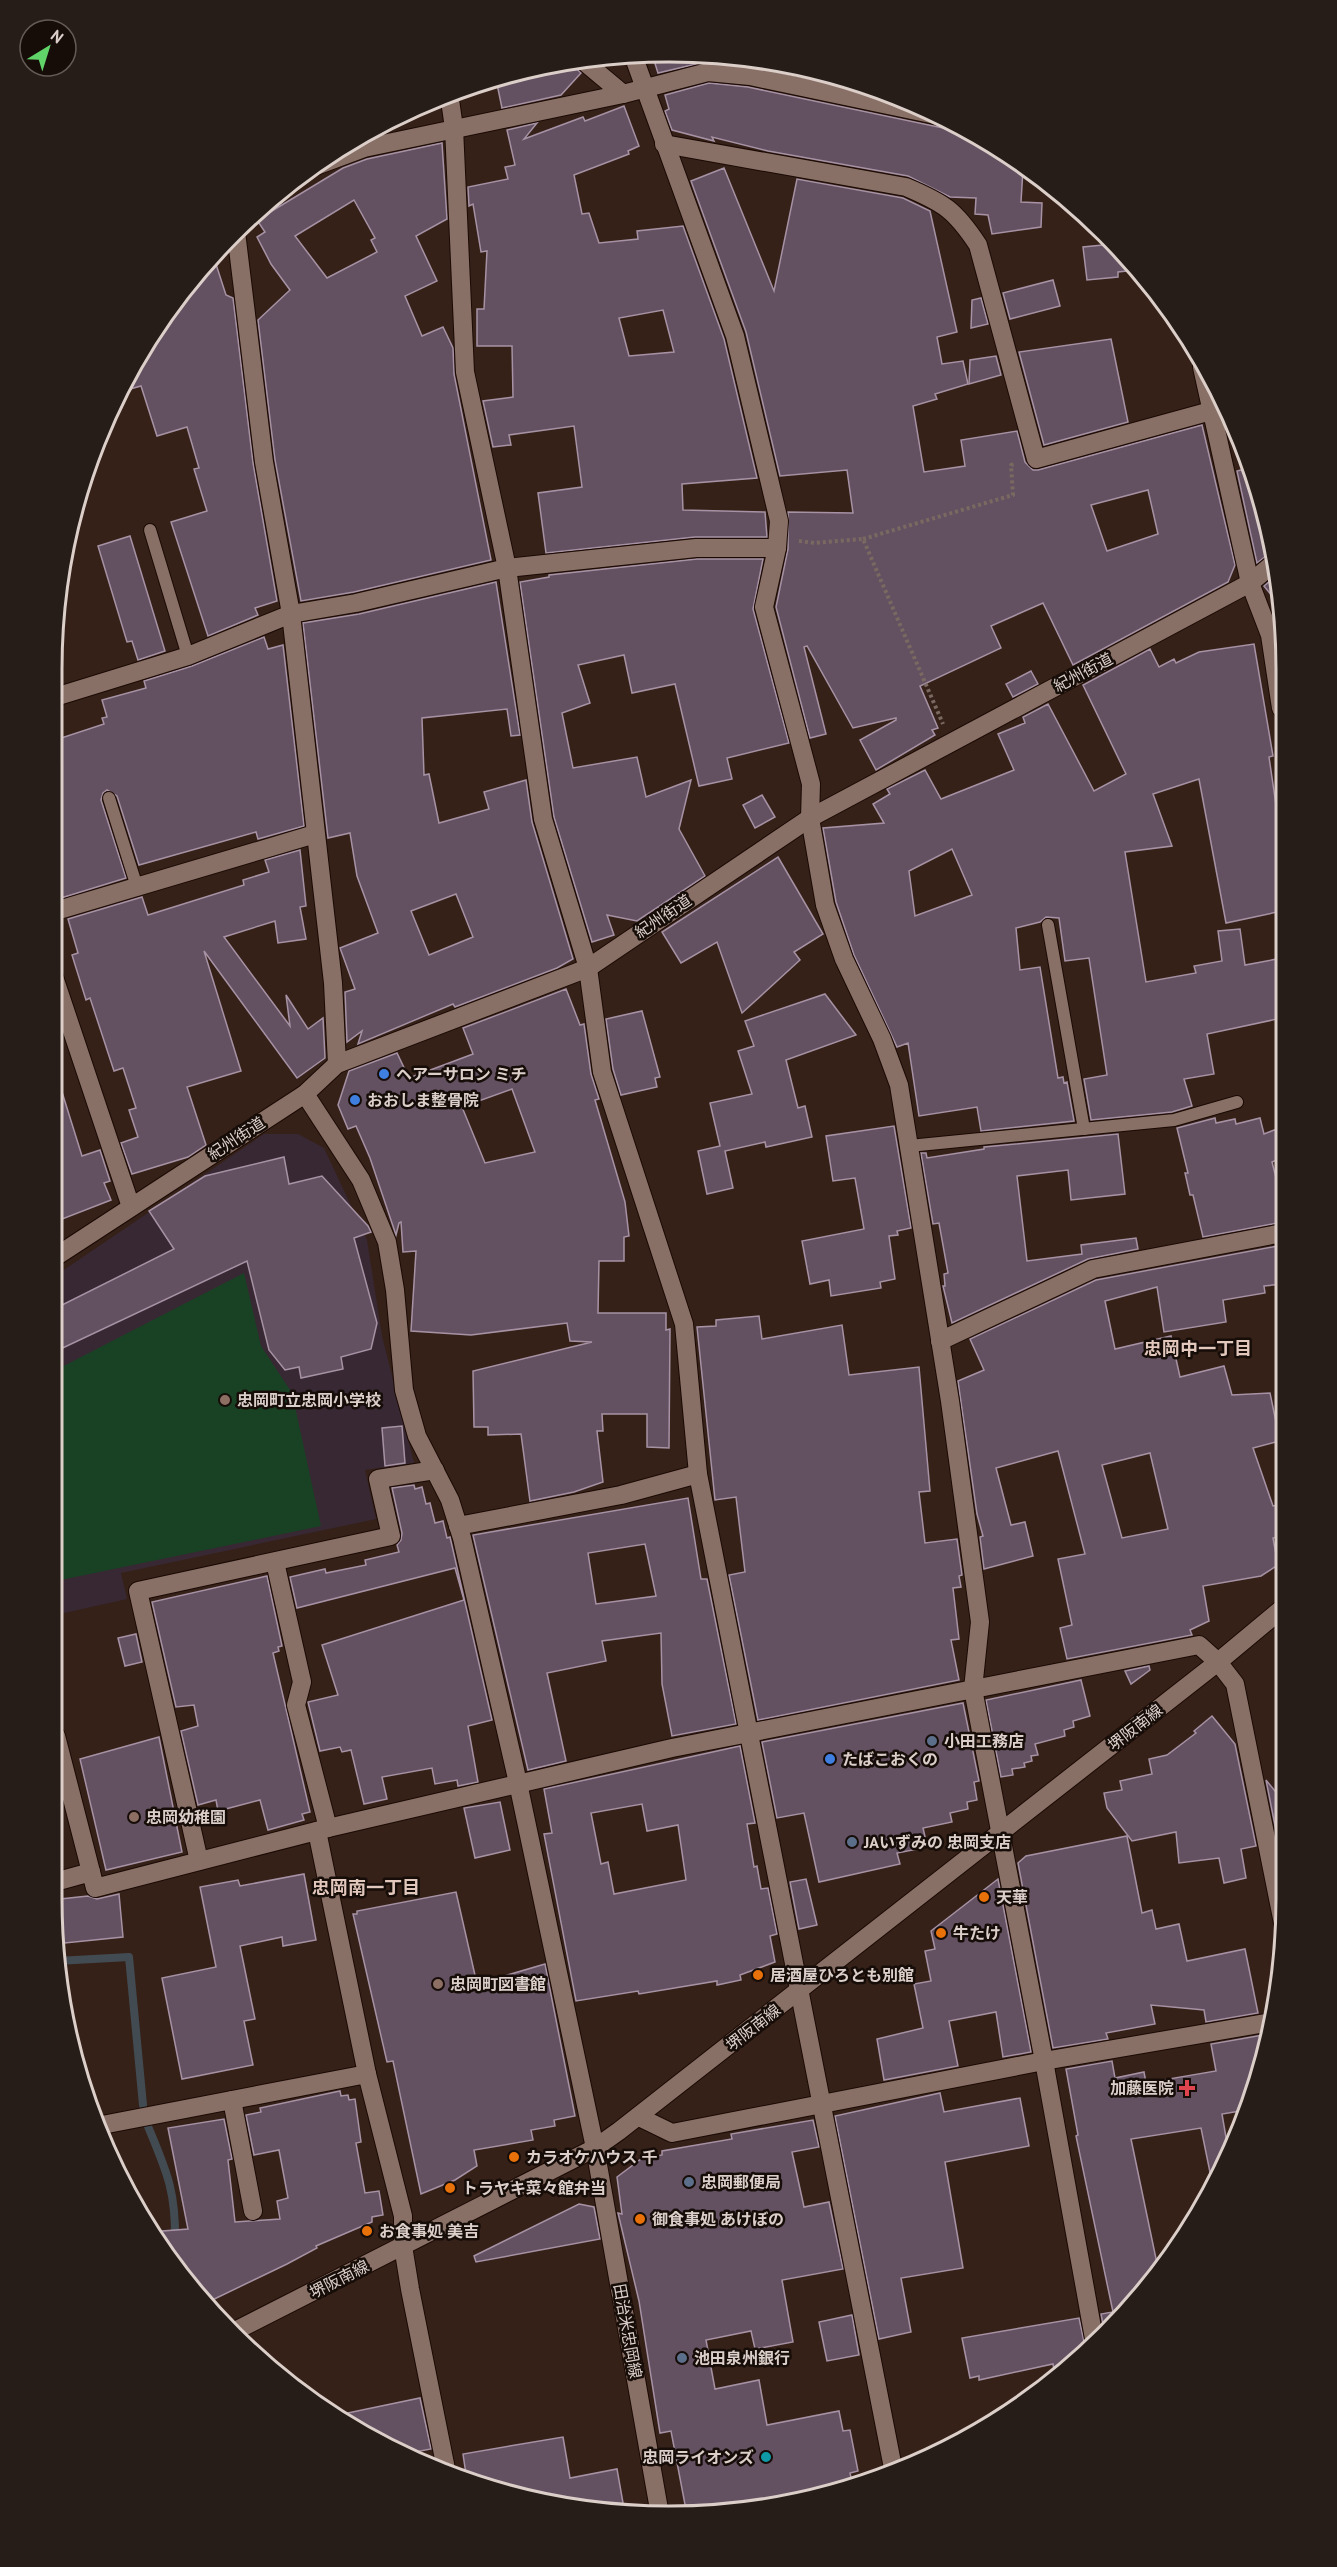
<svg xmlns="http://www.w3.org/2000/svg" width="1337" height="2567" viewBox="0 0 1337 2567" font-family="'PT Sans','Noto Sans JP',sans-serif">
	<style>
		.education { fill: #382833 }
		.green { fill: #194225 }
		.lines { fill: none; stroke-linecap: round; stroke-linejoin: round }
		.stream { stroke: #424b52; stroke-width: 8 }
		.building { fill: #635161; stroke: #a692a4; stroke-width: 1.5; fill-rule: evenodd }
		.lane-casing { stroke: #1b0a04; stroke-width: 14 }
		.street-casing { stroke: #1b0a04; stroke-width: 20 }
		.secondary-casing { stroke: #1b0a04; stroke-width: 20 }
		.path { stroke: #7a6961; stroke-width: 4; stroke-dasharray: 3 3; stroke-linecap: butt }
		.lane { stroke: #897066; stroke-width: 12 }
		.street { stroke: #897066; stroke-width: 18 }
		.secondary { stroke: #897066; stroke-width: 18 }
		.shop-dot { fill: #3f7fe0; stroke: #160d09; stroke-width: 2 }
		.education-dot { fill: #8d6e63; stroke: #160d09; stroke-width: 2 }
		.service-dot { fill: #5c6f8a; stroke: #160d09; stroke-width: 2 }
		.food-dot { fill: #e8710a; stroke: #160d09; stroke-width: 2 }
		.health-dot { fill: #e0444e; stroke: #160d09; stroke-width: 2 }
		.culture-dot { fill: #0f9aa8; stroke: #160d09; stroke-width: 2 }
		.labels { text-anchor: middle; stroke-width: 5; stroke-linejoin: round; paint-order: stroke }
		.street-label { font-size: 16px; fill: #dccfc9; stroke: #160d09 }
		.poi-label { font-size: 16px; font-weight: bold; fill: #dccfc9; stroke: #160d09; text-anchor: start }
		.neighbourhood-label { font-size: 18px; font-weight: bold; fill: #e2c7bc; stroke: #160d09 }
		.rim { fill: none; stroke: #dccfc9; stroke-width: 3 }
	</style>
	<rect width="100%" height="100%" fill="#352118"/>
	<!-- education -->
	<polygon class="education" points="264,1134 298,1134 324,1148 367,1240 382,1336 414,1463 365,1470 376,1519 121,1573 127,1599 51,1616 52,1278"/>
	<!-- green -->
	<polygon class="green" points="244,1273 261,1346 292,1393 321,1526 51,1582 52,1372"/>
	<g class="lines">
		<!-- stream -->
		<g class="stream">
			<polyline points="57,1961 129,1957 143,2105"/>
			<path d="M147,2124C166,2170 176,2190 175,2241"/>
		</g>
	</g>
	<!-- building -->
	<g class="building">
		<polygon points="709,52 756,60 756,66 709,61 658,73 652,54"/>
		<polygon points="569,61 581,73 561,95 502,108 497,84 513,80 512,74"/>
		<polygon points="709,83 748,87 943,128 954,123 1023,169 1021,202 1042,203 1041,227 992,234 988,215 975,214 976,198 950,197 908,176 768,151 712,137 714,141 672,130 665,111 669,109 665,95"/>
		<path d="M624,106L639,146L628,151L629,154L574,175L582,214L589,213L599,243L638,239L637,231L683,226L724,339L757,478L682,484L683,510L765,512L767,537H695L546,553L538,493L582,487L574,426L509,435L511,445L493,447L483,401L513,397L512,346H477V309H484L487,251L481,252L473,204L469,206L468,187L508,179L505,167L515,165L507,130L537,123L524,139L583,117L585,121ZM663,310L674,352L629,356L619,318Z"/>
		<path d="M442,143L447,219L416,236L437,281L405,296L422,336L443,327L453,348L454,374L491,560L354,592L301,601L275,460L258,320L290,290L271,264L257,237L265,232L257,220L343,168L367,159ZM354,200L375,238L371,240L377,252L327,278L295,236Z"/>
		<path d="M724,168L774,291L797,179L903,198L930,211L957,332L937,337L942,364L963,361L968,384L935,394L937,399L913,406L924,472L965,466L961,440L1017,431L1025,462L1033,470H1038L1202,425L1235,565L1228,582L1073,665L1043,603L991,626L1001,648L920,686L938,728L932,730L935,735L876,770L860,740L896,720V718L853,728L807,646L804,647L826,734L810,738L776,607L788,549V512L853,513L847,470L780,476L746,332L691,181ZM1148,490L1158,534L1107,551L1091,505Z"/>
		<polygon points="1113,244 1137,270 1118,272 1118,277 1087,280 1083,247"/>
		<polygon points="213,255 226,295 233,298 253,463 277,601 255,608 258,615 208,636 171,522 207,511 194,469 199,468 187,427 157,436 141,386 116,393 179,292"/>
		<polygon points="1053,280 1060,306 1010,319 1003,293"/>
		<polygon points="981,298 988,324 971,328 972,300"/>
		<polygon points="1111,339 1128,422 1044,445 1019,352"/>
		<polygon points="996,356 1001,375 969,384 970,360"/>
		<polygon points="1249,468 1271,552 1257,563 1237,471"/>
		<polygon points="130,536 165,651 138,660 132,641 127,642 98,546"/>
		<polygon points="697,559 763,559 753,609 789,743 727,758 732,779 699,786 675,684 632,693 624,655 578,665 590,703 562,713 573,768 637,757 646,797 691,780 679,829 705,876 637,921 607,915 614,935 592,942 554,817 520,582 549,577 549,575"/>
		<polygon points="1277,575 1281,588 1281,607 1264,586"/>
		<path d="M496,582L520,735L511,736L507,709L422,718L424,775L429,774L439,823L489,809L484,792L526,780L532,822L573,959L557,968L455,1007L453,1004L358,1044L362,1031L347,1042L345,992L355,989L340,948L378,933L357,876L350,833L328,838L303,623L359,614ZM456,894L473,937L429,955L411,911Z"/>
		<polygon points="264,637 268,649 283,645 304,826 258,839 256,832 139,865 117,796 107,790 103,793 101,800 126,878 61,898 59,892 52,894 52,849 60,847 52,823 52,741 104,724 102,718 107,717 102,700 146,688 144,681 192,666"/>
		<path d="M1254,644L1273,756L1269,757L1281,839L1282,911L1226,923L1199,779L1153,794L1172,846L1125,852L1146,982L1196,973L1194,966L1222,961L1218,931L1240,929L1245,965L1282,958V1018L1207,1034L1214,1074L1184,1079L1192,1106L1172,1112L1091,1120L1084,1079L1107,1075L1089,958L1065,961L1059,918L1046,917L1040,922L1016,928L1020,970L1040,967L1058,1078L1063,1077L1064,1083L1067,1082L1074,1121L981,1131L977,1107L919,1116L908,1043L897,1047L854,955L836,902L823,828L884,823L873,804L890,794L887,789L925,770L941,799L1014,770L998,734L1025,723L1023,717L1048,704L1094,791L1126,774L1083,685L1150,649L1159,667L1174,659L1176,663L1199,652ZM952,849L972,895L915,916L909,871Z"/>
		<polygon points="1031,671 1038,684 1013,697 1006,684"/>
		<polygon points="762,795 775,817 755,828 743,805"/>
		<polygon points="300,850 306,906 300,907 306,939 278,943 275,921 224,937 290,1026 286,995 308,1029 323,1018 325,1058 297,1078 204,951 241,1071 187,1087 206,1145 188,1157 132,1174 121,1143 138,1137 129,1110 136,1108 123,1068 114,1071 90,998 86,1000 72,955 78,953 68,919 142,897 148,915 244,885 243,880 269,872 265,860"/>
		<polygon points="778,857 823,934 794,952 800,960 742,1013 717,942 681,963 662,932"/>
		<path d="M566,989L580,1025L584,1024L591,1074L599,1099L595,1100L625,1202L629,1236L624,1237V1261H599L598,1313H666V1330L670,1329L669,1448L647,1447V1414H602L603,1431H597L603,1482L574,1492L530,1501L521,1434L488,1435V1427H474L473,1371L592,1342L570,1341L567,1323L471,1335L411,1331L416,1251L403,1252L401,1222L399,1223L396,1235L370,1158L356,1126L348,1129L338,1105L349,1071L397,1053L409,1078L473,1054L463,1028ZM512,1089L535,1152L485,1163L462,1107Z"/>
		<polygon points="825,994 856,1035 786,1060 798,1108 805,1106 812,1137 766,1147 765,1142 725,1151 733,1188 707,1194 698,1151 720,1146 710,1103 752,1094 738,1051 754,1046 745,1021"/>
		<polygon points="642,1011 660,1077 655,1078 657,1087 621,1095 613,1069 606,1019"/>
		<polygon points="52,1076 57,1076 82,1156 100,1150 110,1181 104,1183 111,1200 52,1223"/>
		<polygon points="1215,1118 1216,1123 1235,1119 1236,1124 1260,1118 1264,1134 1282,1127 1282,1158 1272,1162 1282,1201 1283,1222 1203,1237 1193,1195 1190,1195 1185,1173 1188,1173 1177,1128"/>
		<polygon points="894,1126 911,1228 897,1231 898,1235 889,1236 895,1279 880,1282 881,1288 831,1296 829,1280 810,1284 802,1241 864,1229 855,1178 833,1181 826,1136"/>
		<polygon points="1118,1134 1125,1194 1071,1200 1068,1170 1017,1176 1027,1261 1082,1254 1081,1245 1136,1238 1138,1249 1088,1259 952,1323 943,1286 945,1286 944,1274 948,1273 939,1223 933,1224 921,1153 926,1153 927,1158 984,1149 984,1147"/>
		<polygon points="284,1157 289,1184 322,1176 368,1226 371,1232 354,1238 377,1323 371,1349 341,1357 343,1369 301,1378 299,1367 285,1370 269,1350 247,1261 52,1353 52,1310 174,1249 149,1211 205,1176"/>
		<path d="M1283,1245V1284L1264,1286L1265,1293L1223,1300L1226,1322L1164,1332L1157,1287L1105,1301L1115,1349L1171,1336L1180,1377L1224,1366L1232,1395L1270,1393L1280,1441L1253,1448L1273,1506L1283,1504V1536L1273,1538L1278,1565L1261,1576L1203,1586L1209,1621L1190,1630L1192,1635L1067,1659L1060,1628L1072,1625L1058,1559L1085,1554L1058,1451L996,1468L1011,1525L1025,1522L1033,1556L984,1569L980,1537L983,1536L977,1514L958,1381L984,1370L970,1339L1096,1280ZM1150,1453L1168,1529L1122,1538L1102,1465Z"/>
		<polygon points="759,1316 762,1339 842,1325 849,1375 919,1367 930,1491 919,1492 925,1543 957,1539 962,1575 959,1576 961,1587 953,1588 959,1639 951,1640 959,1680 758,1720 729,1575 745,1572 736,1497 715,1500 697,1327 716,1326 716,1320"/>
		<polygon points="402,1426 405,1463 385,1466 382,1428"/>
		<polygon points="414,1485 415,1489 422,1487 426,1504 430,1503 435,1523 443,1521 447,1538 450,1537 492,1720 468,1726 478,1782 458,1786 457,1780 435,1784 432,1768 382,1777 387,1799 364,1804 351,1750 342,1752 340,1747 320,1751 308,1702 338,1695 322,1645 464,1600 455,1568 297,1608 290,1577 325,1569 326,1573 366,1565 365,1560 399,1552 397,1545 401,1540 402,1533 392,1488"/>
		<path d="M688,1498L701,1579H707L736,1724L672,1736L662,1684L661,1633L602,1641L606,1661L547,1673L566,1761L528,1770L473,1535ZM645,1544L656,1596L596,1604L588,1553Z"/>
		<polygon points="267,1576 282,1646 278,1647 279,1651 273,1653 310,1812 302,1814 304,1820 268,1830 260,1800 218,1811 216,1800 198,1805 181,1731 198,1726 194,1705 176,1707 152,1602"/>
		<polygon points="136,1634 142,1662 125,1666 118,1638"/>
		<polygon points="1149,1666 1150,1670 1131,1684 1125,1671"/>
		<polygon points="1081,1680 1090,1716 1073,1721 1074,1727 1064,1730 1065,1736 1035,1744 1038,1755 1031,1756 1032,1761 1024,1763 1025,1767 1012,1769 1013,1775 1001,1777 986,1700"/>
		<polygon points="963,1703 979,1781 974,1782 977,1800 967,1802 968,1809 950,1813 952,1822 923,1828 926,1841 917,1843 918,1849 897,1853 900,1864 819,1882 804,1813 777,1818 762,1742"/>
		<polygon points="1212,1716 1235,1744 1256,1846 1241,1849 1246,1878 1224,1883 1219,1858 1179,1863 1176,1832 1132,1841 1107,1808 1104,1793 1122,1790 1120,1781 1152,1774 1149,1759 1167,1755 1196,1733 1194,1731"/>
		<polygon points="159,1737 182,1852 106,1870 80,1759"/>
		<path d="M740,1746L755,1823L747,1824L754,1867L757,1866L761,1889L768,1888L777,1934L770,1936L775,1962L740,1975L741,1980L717,1985V1981L639,1994L638,1991L576,2001L544,1834L552,1833L544,1789ZM642,1804L647,1831L678,1825L686,1880L614,1894L608,1862L601,1864L591,1813Z"/>
		<polygon points="1266,1780 1284,1802 1284,1839 1278,1841"/>
		<polygon points="500,1802 510,1850 475,1858 464,1808"/>
		<polygon points="1127,1836 1142,1913 1152,1910 1156,1929 1179,1924 1187,1961 1245,1949 1258,2013 1206,2022 1204,2010 1151,2005 1155,2024 1106,2033 1108,2039 1053,2048 1018,1863 1026,1856"/>
		<polygon points="304,1874 316,1940 283,1946 282,1937 240,1946 255,2019 244,2021 253,2065 182,2079 162,1978 216,1967 200,1887 238,1880 240,1886"/>
		<polygon points="806,1879 817,1925 799,1929 790,1882"/>
		<polygon points="998,1879 1031,2052 1003,2057 996,2012 949,2021 958,2066 884,2080 877,2039 923,2028 914,1984 931,1981 925,1951 935,1949 931,1931"/>
		<polygon points="456,1892 477,1984 545,1964 575,2116 554,2120 555,2126 531,2130 533,2140 474,2150 477,2166 455,2180 421,2194 393,2061 387,2062 353,1914 357,1914 357,1911"/>
		<polygon points="119,1894 123,1937 55,1944 51,1900 88,1896 97,1899"/>
		<polygon points="1269,2034 1265,2058 1246,2110 1222,2114 1229,2155 1213,2187 1201,2128 1131,2139 1159,2273 1105,2335 1101,2314 1113,2312 1076,2136 1078,2135 1066,2069 1112,2061 1115,2078 1144,2072 1146,2083 1216,2071 1211,2044"/>
		<polygon points="340,2091 341,2096 348,2095 349,2100 355,2099 361,2142 356,2143 365,2193 379,2191 383,2215 372,2217 372,2222 316,2246 317,2248 287,2264 206,2303 179,2275 150,2232 188,2229 168,2128 224,2119 232,2159 228,2160 235,2222 280,2219 277,2201 288,2198 279,2150 254,2155 246,2115 261,2112 260,2108"/>
		<polygon points="940,2093 944,2112 1020,2098 1029,2146 945,2162 963,2268 901,2278 911,2332 879,2339 835,2116"/>
		<polygon points="813,2120 819,2147 792,2152 804,2207 829,2202 843,2269 782,2280 793,2342 755,2349 751,2331 706,2340 715,2389 759,2380 767,2425 839,2411 843,2431 850,2430 858,2471 850,2473 853,2487 828,2495 709,2515 687,2515 671,2431 660,2433 639,2301 618,2213 622,2214 617,2177 641,2159 662,2155 662,2151 732,2139 731,2134"/>
		<polygon points="579,2204 594,2207 600,2239 476,2262 474,2256"/>
		<polygon points="852,2315 859,2355 827,2361 819,2322"/>
		<polygon points="1079,2318 1086,2351 1055,2376 1053,2364 979,2380 979,2376 970,2378 962,2338"/>
		<polygon points="420,2398 431,2449 404,2454 333,2416"/>
		<polygon points="563,2437 570,2478 617,2469 625,2514 509,2495 467,2481 463,2454"/>
	</g>
	<g class="lines">
		<defs>
			<g id="lane">
				<polyline points="150,530 188,656"/>
				<polyline points="109,798 137,887"/>
				<polyline points="1048,925 1084,1129"/>
				<polyline points="909,1146 1174,1120 1237,1102"/>
			</g>
			<g id="street">
				<polyline points="633,55 735,336 779,521 777,548 764,607 811,784 810,818 825,905 844,959 882,1039 899,1085 950,1401 980,1622 973,1689 1044,2061 1095,2344"/>
				<polyline points="580,58 623,94"/>
				<polyline points="449,93 454,128 465,372 507,568 543,819 588,968 602,1072 684,1324 698,1474 894,2473"/>
				<path d="M664,144L906,187C944,203 955,210 978,245L1036,459L1211,411"/>
				<polyline points="313,167 364,148 623,94 708,72 750,76 945,117"/>
				<polyline points="236,232 264,462 291,614 333,983 337,1064"/>
				<polyline points="1202,367 1250,583 1270,635 1281,708"/>
				<polyline points="52,698 188,656 291,614 356,603 507,568 696,548 777,548"/>
				<polyline points="52,912 315,834"/>
				<polyline points="52,971 131,1207"/>
				<polyline points="305,1094 361,1180 387,1242 395,1290 404,1390 417,1436 450,1500 462,1538 518,1783 595,2148"/>
				<polyline points="52,1259 305,1094 337,1064 588,968 810,818 1250,583 1274,563"/>
				<polyline points="940,1341 1093,1269 1283,1233"/>
				<polyline points="458,1526 621,1495 698,1474"/>
				<polyline points="275,1562 302,1682 296,1705 328,1828"/>
				<polyline points="51,1737 56,1736 91,1872"/>
				<polyline points="317,1831 367,2074 403,2216 403,2246 410,2289 447,2474"/>
				<polyline points="199,1861 138,1591 391,1536 378,1479 435,1470"/>
				<polyline points="51,1883 91,1872 95,1888 328,1828 672,1748 1199,1645 1218,1662 1235,1684 1285,1933"/>
				<polyline points="232,2100 253,2211"/>
				<polyline points="639,2117 672,2133 1044,2061 1271,2022"/>
				<polyline points="97,2126 367,2074"/>
			</g>
			<g id="secondary">
				<polyline points="595,2148 660,2515"/>
				<polyline points="233,2332 595,2148 619,2131 1218,1662 1284,1607"/>
			</g>
		</defs>
		<!-- lane casing -->
		<use href="#lane" class="lane-casing"/>
		<!-- street casing -->
		<use href="#street" class="street-casing"/>
		<!-- secondary casing -->
		<use href="#secondary" class="secondary-casing"/>
		<!-- path -->
		<g class="path">
			<polyline points="863,539 1013,495 1011,465 1015,464"/>
			<polyline points="799,541 815,543 863,539 943,724"/>
		</g>
		<!-- lane -->
		<use href="#lane" class="lane"/>
		<!-- street -->
		<use href="#street" class="street"/>
		<!-- secondary -->
		<use href="#secondary" class="secondary"/>
	</g>
	<!-- markers -->
	<g class="shop-dot">
		<circle cx="384" cy="1074" r="6"/>
		<circle cx="355" cy="1100" r="6"/>
		<circle cx="830" cy="1759" r="6"/>
	</g>
	<g class="education-dot">
		<circle cx="225" cy="1400" r="6"/>
		<circle cx="134" cy="1817" r="6"/>
		<circle cx="438" cy="1984" r="6"/>
	</g>
	<g class="service-dot">
		<circle cx="932" cy="1741" r="6"/>
		<circle cx="852" cy="1842" r="6"/>
		<circle cx="689" cy="2182" r="6"/>
		<circle cx="682" cy="2358" r="6"/>
	</g>
	<g class="food-dot">
		<circle cx="984" cy="1897" r="6"/>
		<circle cx="941" cy="1933" r="6"/>
		<circle cx="758" cy="1975" r="6"/>
		<circle cx="514" cy="2157" r="6"/>
		<circle cx="450" cy="2188" r="6"/>
		<circle cx="640" cy="2219" r="6"/>
		<circle cx="367" cy="2231" r="6"/>
	</g>
	<path class="health-dot" d="M1184 2079h6v6h6v6h-6v6h-6v-6h-6v-6h6z"/>
	<circle class="culture-dot" cx="766" cy="2457" r="6"/>
	<g class="labels">
		<!-- street labels -->
		<g class="street-label">
			<text transform="translate(1083 672) rotate(-28)" y="6">紀州街道</text>
			<text transform="translate(663 916) rotate(-34)" y="6">紀州街道</text>
			<text transform="translate(236 1138) rotate(-33)" y="6">紀州街道</text>
			<text transform="translate(1135 1727) rotate(-38)" y="6">堺阪南線</text>
			<text transform="translate(753 2027) rotate(-38)" y="6">堺阪南線</text>
			<text transform="translate(339 2279) rotate(-27)" y="6">堺阪南線</text>
			<text transform="translate(628 2331) rotate(80)" y="6">田治米忠岡線</text>
		</g>
		<!-- poi labels -->
		<g class="poi-label">
			<text x="396" y="1080">ヘアーサロン ミチ</text>
			<text x="367" y="1106">おおしま整骨院</text>
			<text x="237" y="1406">忠岡町立忠岡小学校</text>
			<text x="944" y="1747">小田工務店</text>
			<text x="842" y="1765">たばこおくの</text>
			<text x="146" y="1823">忠岡幼稚園</text>
			<text x="864" y="1848">JAいずみの 忠岡支店</text>
			<text x="996" y="1903">天華</text>
			<text x="953" y="1939">牛たけ</text>
			<text x="770" y="1981">居酒屋ひろとも別館</text>
			<text x="450" y="1990">忠岡町図書館</text>
			<text x="1174" y="2094" text-anchor="end">加藤医院</text>
			<text x="526" y="2163">カラオケハウス 千</text>
			<text x="701" y="2188">忠岡郵便局</text>
			<text x="462" y="2194">トラヤキ菜々館弁当</text>
			<text x="652" y="2225">御食事処 あけぼの</text>
			<text x="379" y="2237">お食事処 美吉</text>
			<text x="694" y="2364">池田泉州銀行</text>
			<text x="754" y="2463" text-anchor="end">忠岡ライオンズ</text>
		</g>
		<!-- neighbourhood labels -->
		<g class="neighbourhood-label">
			<text x="1198" y="1355">忠岡中一丁目</text>
			<text x="366" y="1894">忠岡南一丁目</text>
		</g>
	</g>
	<!-- crop -->
	<path d="M0 0H1337V2567H0ZM669 62H669A607 607 0 0 1 1276 669V1899A607 607 0 0 1 669 2506H669A607 607 0 0 1 62 1899V669A607 607 0 0 1 669 62Z" fill="#261d18" fill-rule="evenodd"/>
	<path class="rim" d="M669 62H669A607 607 0 0 1 1276 669V1899A607 607 0 0 1 669 2506H669A607 607 0 0 1 62 1899V669A607 607 0 0 1 669 62Z"/>
	<!-- north arrow -->
	<g transform="translate(48 48) rotate(38)"><circle r="28" fill="#160d09" stroke="#655b56" stroke-width="1.5"/>
	<path d="M0-4.5L10 22L0 15L-10 22Z" fill="#61d469"/>
	<text y="-9" font-size="16" font-weight="bold" text-anchor="middle" fill="#dccfc9">N</text>
	</g>
</svg>
